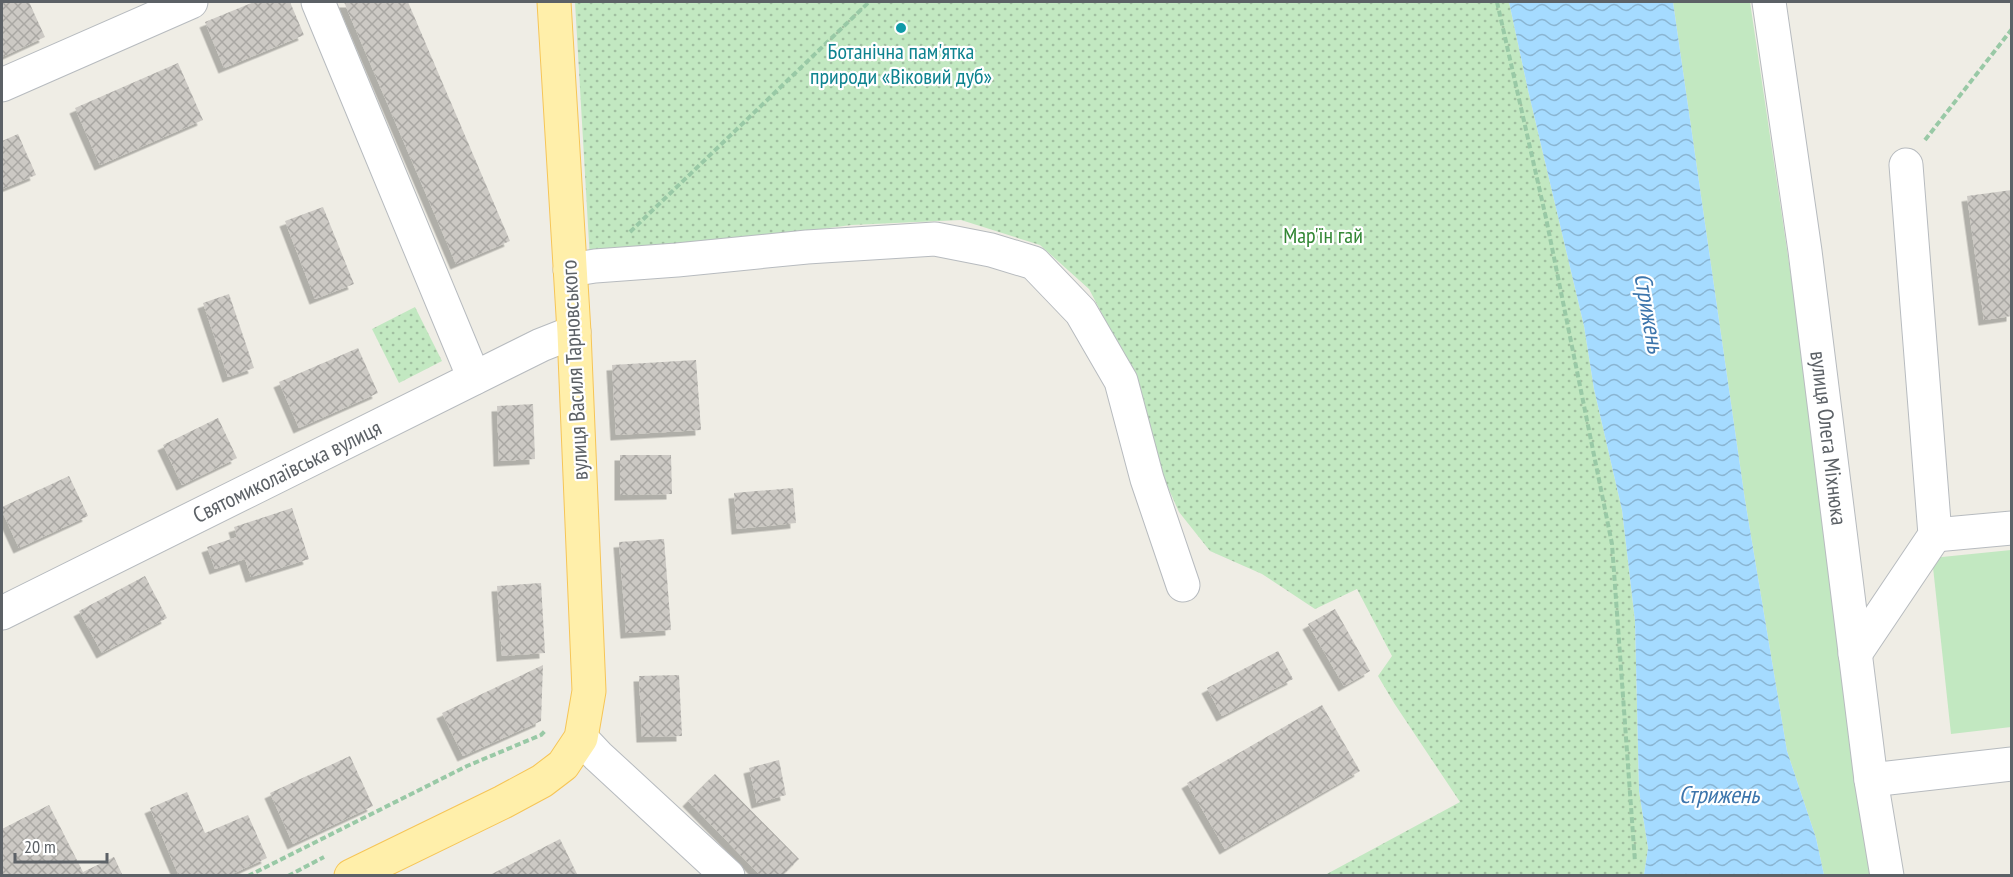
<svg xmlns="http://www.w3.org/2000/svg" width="2013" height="877" viewBox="0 0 2013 877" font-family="'PT Sans Narrow',sans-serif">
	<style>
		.grass { fill: #c2e8c1 }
		.park { fill: url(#park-dots) }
		.water { fill: url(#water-waves) }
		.building { fill: url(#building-cross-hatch); filter: url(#shadow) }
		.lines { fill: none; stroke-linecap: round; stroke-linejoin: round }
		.minor-casing { stroke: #b7bbbf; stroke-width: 35 }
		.major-casing { stroke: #f6c557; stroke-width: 35 }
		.path { stroke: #99c9a6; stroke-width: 4; stroke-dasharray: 6 3; stroke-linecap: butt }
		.minor { stroke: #fff; stroke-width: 33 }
		.major { stroke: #ffefaa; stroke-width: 33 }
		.culture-dot { fill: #0f9aa8; stroke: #fff; stroke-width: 2 }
		.labels { text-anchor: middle; stroke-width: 4.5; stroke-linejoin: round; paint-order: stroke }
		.culture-label { font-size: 22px; fill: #0d838f; stroke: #fff }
		.park-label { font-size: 22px; fill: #328734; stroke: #fff }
		.street-label { font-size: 22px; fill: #5c6166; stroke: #fff }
		.water-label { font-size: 24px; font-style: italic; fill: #3c75ac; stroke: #fff }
	</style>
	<defs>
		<pattern id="park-dots" width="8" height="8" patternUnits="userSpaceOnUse" patternTransform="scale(1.5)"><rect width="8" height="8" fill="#c2e8c1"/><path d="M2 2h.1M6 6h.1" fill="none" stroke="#a1bfa1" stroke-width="1.8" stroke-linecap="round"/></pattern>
		<pattern id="water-waves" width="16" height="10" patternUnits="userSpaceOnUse" patternTransform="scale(1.5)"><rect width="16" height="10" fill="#a5dbff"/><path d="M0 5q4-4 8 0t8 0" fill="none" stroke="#8ab5d2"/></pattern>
		<pattern id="building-cross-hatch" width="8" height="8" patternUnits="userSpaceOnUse" patternTransform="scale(1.5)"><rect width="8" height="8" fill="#ccc9c4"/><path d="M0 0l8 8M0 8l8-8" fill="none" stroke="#a9a7a3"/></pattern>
		<filter id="shadow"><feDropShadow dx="-5.5" dy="5.5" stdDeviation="0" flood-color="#0004"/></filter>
	</defs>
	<rect width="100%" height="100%" fill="#efede5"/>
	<!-- grass -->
	<g class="grass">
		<polygon points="1673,2 1750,2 1802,350 1852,760 1871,875 1824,875 1816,838 1787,751 1745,500"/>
		<polygon points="2011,550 2011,727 1951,734 1932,558"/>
	</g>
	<!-- park -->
	<g class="park">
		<polygon points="575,2 1509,2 1528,90 1584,326 1594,389 1622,510 1635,621 1639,791 1648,848 1644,875 1325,875 1460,802 1394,703 1378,676 1392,656 1357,589 1315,609 1262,574 1210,551 1179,512 1162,474 1135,377 1089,289 1040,245 961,220 851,225 590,260"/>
		<polygon points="415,307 442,361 399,383 372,329"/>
	</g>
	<!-- water -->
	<polygon class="water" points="1509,2 1673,2 1745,500 1787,751 1816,838 1824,875 1644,875 1648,848 1639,791 1635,621 1622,510 1594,389 1584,326 1528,90"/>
	<!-- building -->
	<g class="building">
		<polygon points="2,2 29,2 45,37 2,57"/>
		<polygon points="254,2 290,2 304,35 224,68 205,22"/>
		<polygon points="344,2 408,2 510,241 456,264"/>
		<polygon points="178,63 203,120 100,165 75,108"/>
		<polygon points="18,134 36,175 2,189 2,141"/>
		<polygon points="2012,190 2012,316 1984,320 1967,196"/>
		<polygon points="323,207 354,284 315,299 285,221"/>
		<polygon points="229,294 254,368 228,377 203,303"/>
		<polygon points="358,348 378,393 299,428 279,382"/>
		<polygon points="696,360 701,430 616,435 612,365"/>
		<polygon points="533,404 535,459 499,461 497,406"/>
		<polygon points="218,418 237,458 182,485 163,445"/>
		<polygon points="620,455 671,455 672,494 620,495"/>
		<polygon points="69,476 88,516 19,548 2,511 2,507"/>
		<polygon points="793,488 796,523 737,529 734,493"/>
		<polygon points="292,508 309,559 251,577 245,559 215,569 207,547 237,537 234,527"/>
		<polygon points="664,539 671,630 626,633 619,542"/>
		<polygon points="145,576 167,618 102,653 79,611"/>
		<polygon points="541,583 545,653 502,656 497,586"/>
		<polygon points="1335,609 1370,671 1344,686 1308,624"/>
		<polygon points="1278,651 1293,679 1222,716 1207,688"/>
		<polygon points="543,665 541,721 463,756 442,713"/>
		<polygon points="679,675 682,736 642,737 639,676"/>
		<polygon points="1322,705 1360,771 1225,849 1187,783"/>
		<polygon points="350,756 373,806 293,844 270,793"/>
		<polygon points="779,760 786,795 757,803 749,768"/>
		<polygon points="715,774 799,859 782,876 761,876 688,801"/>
		<polygon points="187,792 205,833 248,815 267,858 228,876 179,876 150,808"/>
		<polygon points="49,805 83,872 114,857 123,876 2,876 2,829"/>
		<polygon points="560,839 578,876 488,876"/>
	</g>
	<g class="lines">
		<defs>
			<g id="minor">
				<polyline points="318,2 474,378"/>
				<polyline points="1769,2 1805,251 1871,780 1887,876"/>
				<polyline points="2,85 191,2"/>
				<polyline points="570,270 595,266 677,260 807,247 935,239 991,250 1034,263 1081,312 1121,381 1147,479 1183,585"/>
				<polyline points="1935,535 2012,528"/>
				<polyline points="2,613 541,345 574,332"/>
				<polyline points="1855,654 1935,535 1906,165"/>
				<polyline points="581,738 598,756 728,876"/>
				<polyline points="1871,780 2012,764"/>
			</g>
			<polyline id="major" points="351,876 503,802 542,781 563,765 581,738 589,691 574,332 554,2"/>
		</defs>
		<!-- minor casing -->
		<use href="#minor" class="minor-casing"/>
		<!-- major casing -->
		<use href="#major" class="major-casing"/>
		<!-- path -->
		<g class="path">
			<polyline points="1497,2 1546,218 1612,544 1635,862"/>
			<polyline points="1925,140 2012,29"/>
			<polyline points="630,232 869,2"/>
			<polyline points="248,876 467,766 541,735 546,730"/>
			<polyline points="288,876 324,857"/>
		</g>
		<!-- minor -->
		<use href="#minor" class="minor"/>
		<!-- major -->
		<use href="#major" class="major"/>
	</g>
	<!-- markers -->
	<circle class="culture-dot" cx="901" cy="28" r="6"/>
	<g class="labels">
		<!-- culture labels -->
		<g class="culture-label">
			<text x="901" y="59">Ботанічна пам'ятка<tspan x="901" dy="25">природи «Віковий дуб»</tspan></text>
		</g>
		<!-- park labels -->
		<g class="park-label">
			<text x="1323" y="243">Мар'їн гай</text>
		</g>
		<!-- street labels -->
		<g class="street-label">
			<text transform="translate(574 370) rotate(-93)" y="8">вулиця Василя Тарновського</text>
			<text transform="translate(1829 438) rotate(83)" y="8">вулиця Олега Міхнюка</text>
			<text transform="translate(287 471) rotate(-26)" y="8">Святомиколаївська вулиця</text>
		</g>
		<!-- water labels -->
		<g class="water-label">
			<text transform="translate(1649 313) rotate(80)" y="8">Стрижень</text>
			<text x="1719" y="803">Стрижень</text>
		</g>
	</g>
	<!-- border -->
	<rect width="2013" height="877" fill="none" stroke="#5c6166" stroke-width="6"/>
	<!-- scale -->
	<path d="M15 853v9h92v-9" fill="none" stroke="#5c6166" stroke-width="3"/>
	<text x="24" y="853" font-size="18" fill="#5c6166" stroke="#ffffff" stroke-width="4.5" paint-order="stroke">20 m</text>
</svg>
